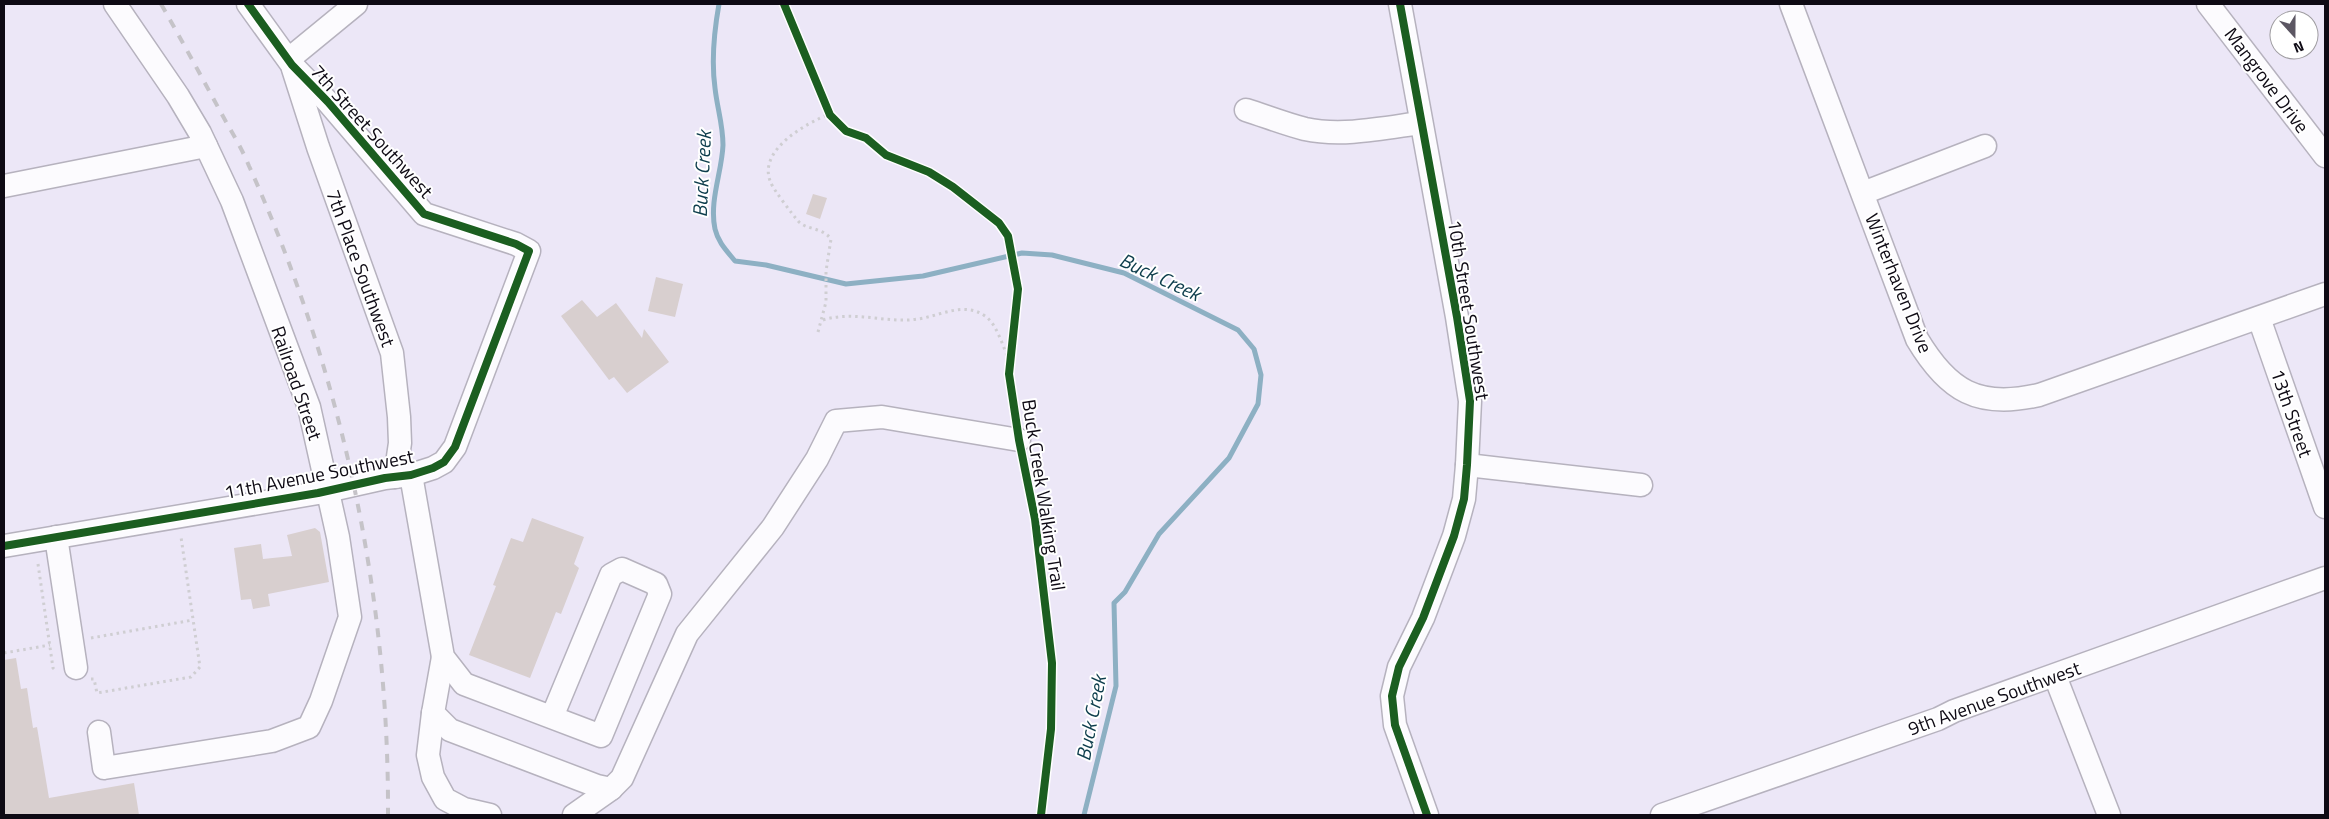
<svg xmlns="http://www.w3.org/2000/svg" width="2329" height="819" viewBox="0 0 2329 819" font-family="'Titillium Web',sans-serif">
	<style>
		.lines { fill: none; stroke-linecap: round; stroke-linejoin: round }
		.stream { stroke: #8db0c3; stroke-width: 5 }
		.building { fill: #d8cfcf }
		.minor-casing { stroke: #b6b2be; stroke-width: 25 }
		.path { stroke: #cfced2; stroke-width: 3; stroke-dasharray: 2.5 4; stroke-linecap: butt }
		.minor { stroke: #fcfbfe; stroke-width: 22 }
		.rail { stroke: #c5c3c8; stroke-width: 4; stroke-dasharray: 9 9; stroke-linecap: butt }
		.cycleway-casing { stroke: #fff; stroke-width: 11 }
		.cycleway { stroke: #1b5e20; stroke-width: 8 }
		.labels { text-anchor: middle; stroke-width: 4; stroke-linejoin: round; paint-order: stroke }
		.street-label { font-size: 19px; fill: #0e0a14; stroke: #fff }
		.water-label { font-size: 20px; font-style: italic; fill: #0d3d4c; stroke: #fff }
	</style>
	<rect width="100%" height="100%" fill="#ece7f7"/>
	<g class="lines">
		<!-- stream -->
		<path class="stream" d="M719,4C714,32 711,59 715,88C717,107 723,125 723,145C722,172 709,201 715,229C718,242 726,250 735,261L766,265L846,284L923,276L1022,253L1052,255L1124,273L1238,330L1254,349L1261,375L1258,404L1229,458L1159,534L1125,592L1114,603L1116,686L1084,815"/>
	</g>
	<!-- building -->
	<g class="building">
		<polygon points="813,194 827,198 820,219 806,214"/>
		<polygon points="656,277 683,284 675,317 648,311"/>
		<polygon points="582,300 597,317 616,303 642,338 644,329 669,362 627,393 614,377 609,380 561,316"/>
		<polygon points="532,518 584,537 574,564 579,568 561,614 556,612 530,678 469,655 496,586 493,585 511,538 523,542"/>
		<polygon points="315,528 320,532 329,582 268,594 270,606 253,609 251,599 241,600 234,548 261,544 263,559 292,556 287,535"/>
		<polygon points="16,658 21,689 27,688 33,728 37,727 49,798 134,783 139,815 4,815 4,660"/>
	</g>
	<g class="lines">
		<defs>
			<g id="minor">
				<polyline points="1400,4 1457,317 1470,401 1467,465 1464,499 1454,536 1423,618 1399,667 1392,696 1395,725 1427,815"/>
				<path d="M1791,4L1917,339C1948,391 1978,409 2039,395L2325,294"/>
				<polyline points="2208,4 2325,156"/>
				<polyline points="289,59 356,4"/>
				<polyline points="293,69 318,147 392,353 399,417 400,443 395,477"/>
				<path d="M1246,110C1265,116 1285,124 1305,129C1342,137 1384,128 1421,123"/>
				<polyline points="4,186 206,146"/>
				<polyline points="1863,193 1985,146"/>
				<polyline points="2259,318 2325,507"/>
				<polyline points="1467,465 1641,485"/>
				<polyline points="411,475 443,657 464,684 601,736 660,594 656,584 622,569 611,575 552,717"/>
				<polyline points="56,537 76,668"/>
				<polyline points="4,546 318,493 385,478 411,475 433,468 444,462 455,447 529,251 516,244 424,214 328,102 292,65 248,4"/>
				<polyline points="443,657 433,713 450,730 597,786 611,789 622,778 687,634 773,527 817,459 836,421 882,417 1019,440"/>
				<polyline points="2055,676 2109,815"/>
				<polyline points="433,713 428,755 433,777 445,799 464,809 490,815"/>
				<polyline points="99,732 104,768 272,741 309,727 321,701 350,617 338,537 309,407 232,201 200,133 178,96 115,4"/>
				<polyline points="574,815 611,789"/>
				<polyline points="1662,815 1938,719 1954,711 2325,578"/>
			</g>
		</defs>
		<!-- minor casing -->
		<use href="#minor" class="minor-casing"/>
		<!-- path -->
		<g class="path">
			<path d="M823,320C855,310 887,324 918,319C940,316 964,301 985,316C997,324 1003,347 1009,360"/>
			<path d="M818,332L826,302V271L831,239C822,227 806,230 798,221C793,215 773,189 771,183C756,151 806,123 830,114"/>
			<polyline points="38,564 53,668 56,671"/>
			<polyline points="91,638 193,620"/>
			<polyline points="4,653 50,645"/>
			<polyline points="91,679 94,679 97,693 191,677 200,667 181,537"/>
		</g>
		<!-- minor -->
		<use href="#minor" class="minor"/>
		<!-- rail -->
		<path class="rail" d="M161,4C181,39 200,74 219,109C229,128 241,146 249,166C341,370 389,592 388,815"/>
		<defs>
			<g id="cycleway">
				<polyline points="784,4 830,115 846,131 866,138 886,155 929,172 953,187 999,223 1008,236 1018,289 1009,374 1019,440 1035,519 1052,663 1051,729 1041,815"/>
				<polyline points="1400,4 1457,317 1470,401 1467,465 1464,499 1454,536 1423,618 1399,667 1392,696 1395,725 1427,815"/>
				<polyline points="4,546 318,493 385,478 411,475 433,468 444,462 455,447 529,251 516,244 424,214 328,102 292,65 248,4"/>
			</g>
		</defs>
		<!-- cycleway casing -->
		<use href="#cycleway" class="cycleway-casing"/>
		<!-- cycleway -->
		<use href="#cycleway" class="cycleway"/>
	</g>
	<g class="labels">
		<!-- street labels -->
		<g class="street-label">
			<text transform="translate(2267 80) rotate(53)" y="7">Mangrove Drive</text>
			<text transform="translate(372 131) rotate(48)" y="7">7th Street Southwest</text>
			<text transform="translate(361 268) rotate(70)" y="7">7th Place Southwest</text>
			<text transform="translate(1899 283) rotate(68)" y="7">Winterhaven Drive</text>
			<text transform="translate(1469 310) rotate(81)" y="7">10th Street Southwest</text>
			<text transform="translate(297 383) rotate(71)" y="7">Railroad Street</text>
			<text transform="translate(2292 413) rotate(71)" y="7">13th Street</text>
			<text transform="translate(319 474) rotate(-11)" y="7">11th Avenue Southwest</text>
			<text transform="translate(1044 495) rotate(81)" y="7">Buck Creek Walking Trail</text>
			<text transform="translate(1994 698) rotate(-20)" y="7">9th Avenue Southwest</text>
		</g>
		<!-- water labels -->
		<g class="water-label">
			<text transform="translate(702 174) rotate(-87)" y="7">Buck Creek</text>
			<text transform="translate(1160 277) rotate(25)" y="7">Buck Creek</text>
			<text transform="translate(1091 718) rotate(-79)" y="7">Buck Creek</text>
		</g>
	</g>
	<!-- border -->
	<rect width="2329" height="819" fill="none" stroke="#0e0a14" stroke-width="10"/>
	<!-- north arrow -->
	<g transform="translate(2294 35) rotate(159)"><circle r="24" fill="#ffffff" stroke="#9f9da1"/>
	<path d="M0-4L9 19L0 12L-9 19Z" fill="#5c5763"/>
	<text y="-8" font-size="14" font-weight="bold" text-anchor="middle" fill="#0e0a14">N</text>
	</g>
</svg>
